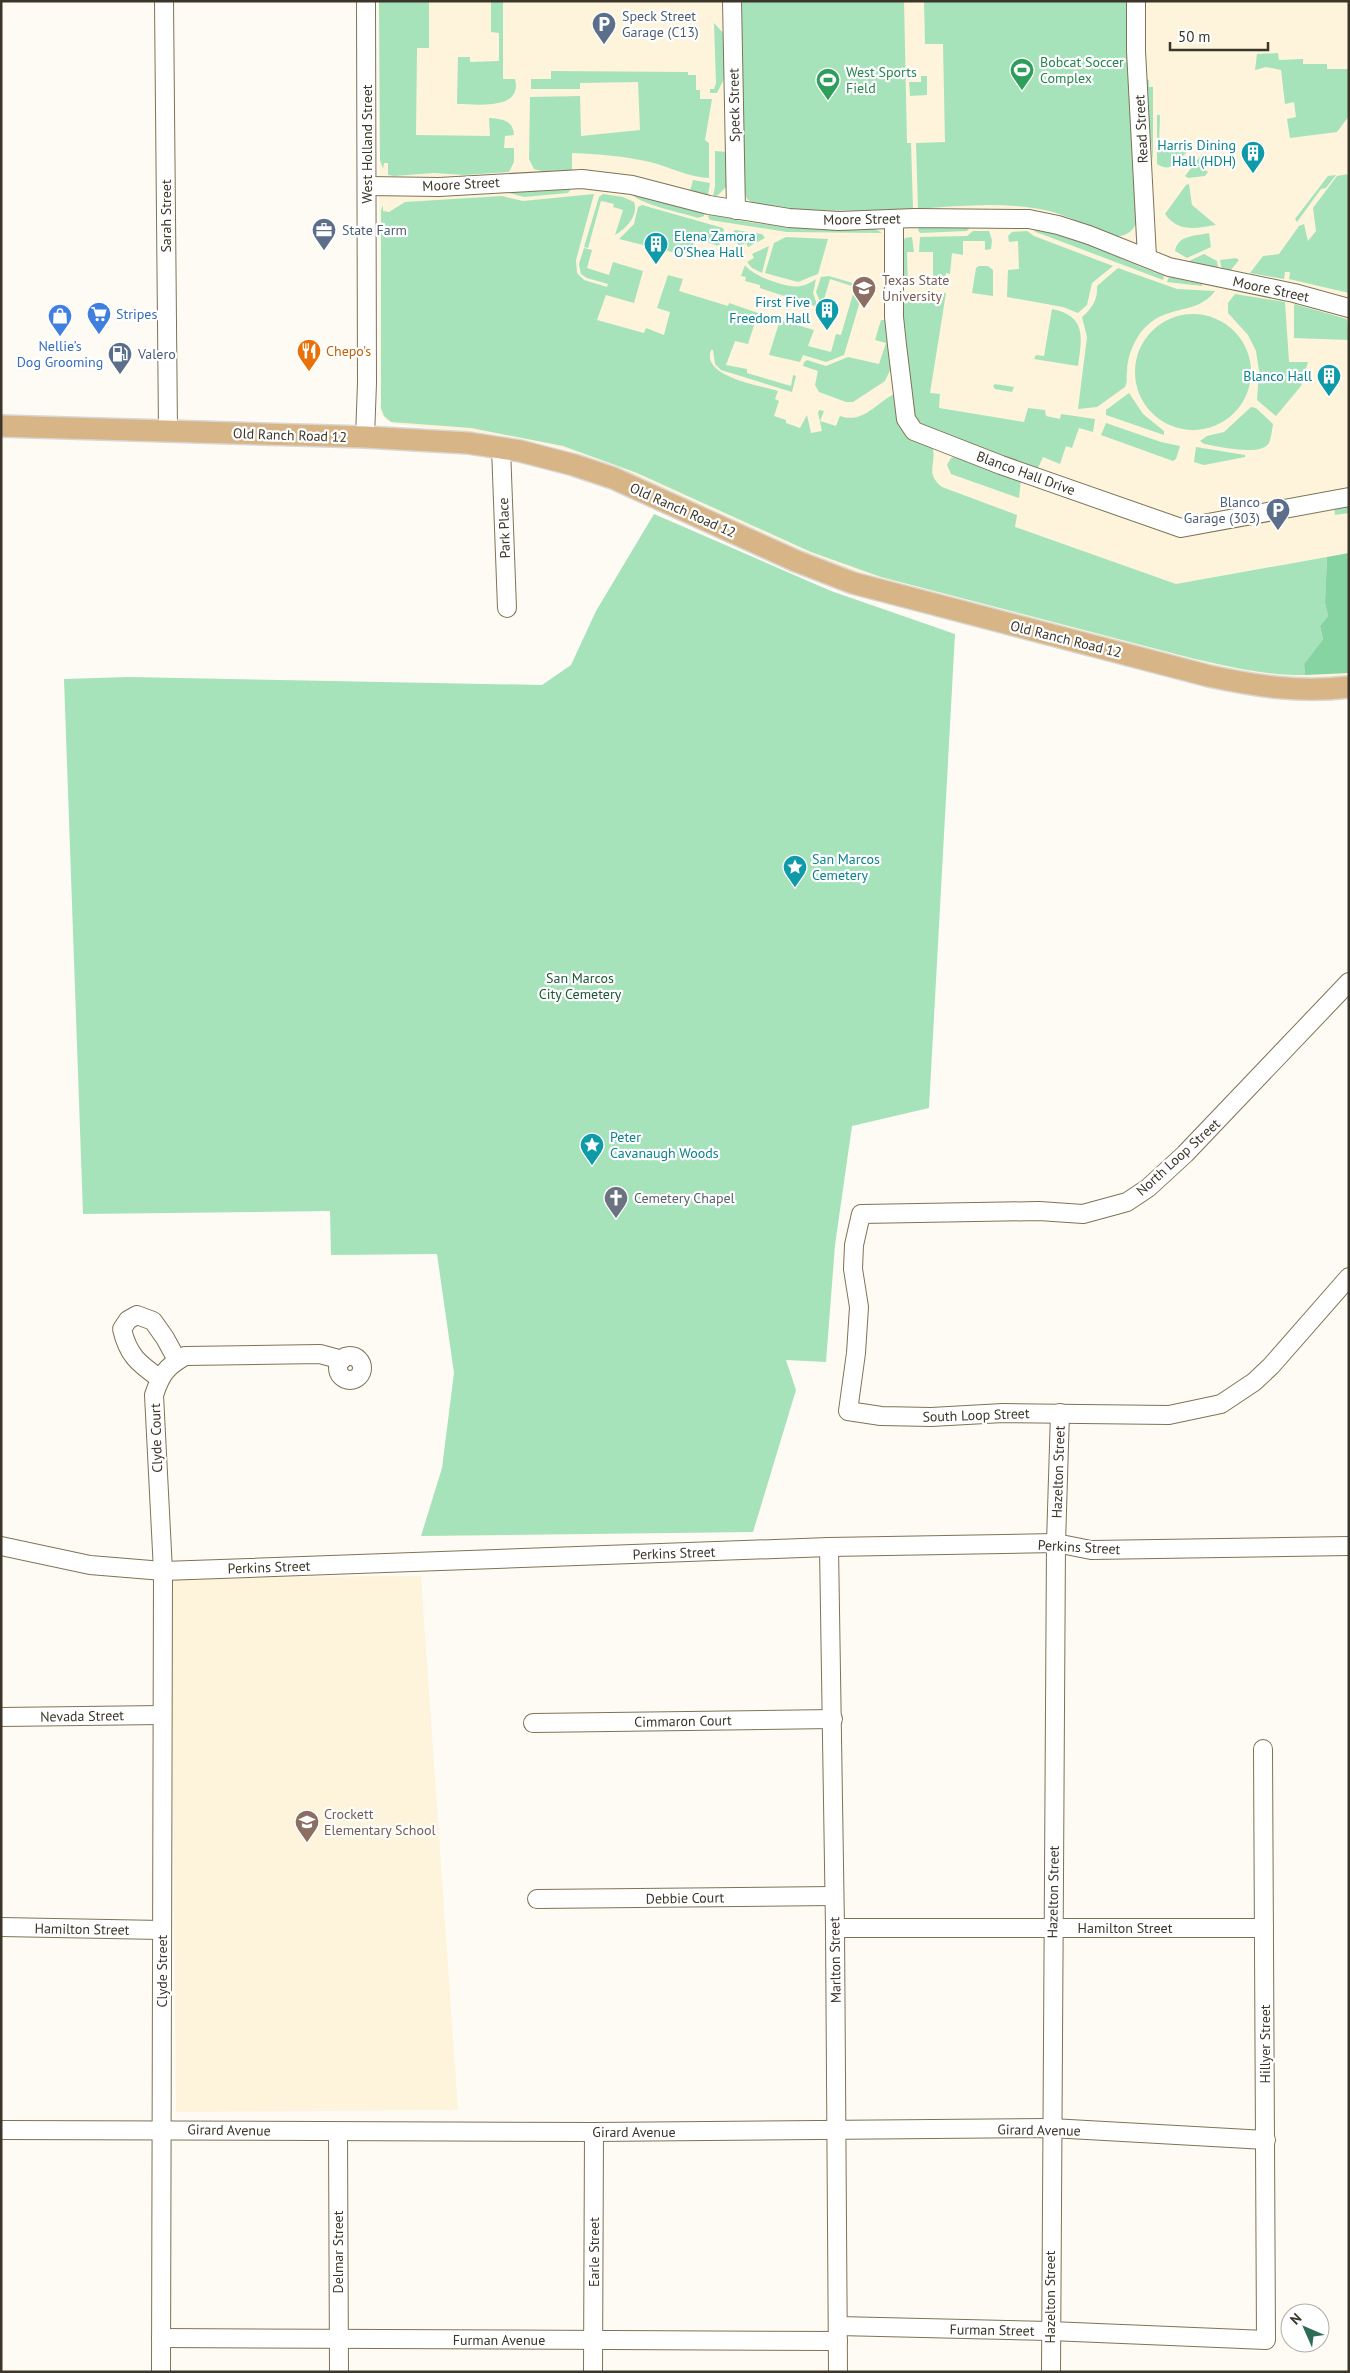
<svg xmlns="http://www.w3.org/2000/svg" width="1350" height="2373" viewBox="0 0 1350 2373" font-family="'PT Sans',sans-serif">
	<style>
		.built { fill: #fdf4db }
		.green { fill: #a6e3ba }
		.forest { fill: #87d4a3 }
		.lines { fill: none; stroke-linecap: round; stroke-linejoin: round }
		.minor-casing { stroke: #7e7355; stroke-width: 20 }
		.major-casing { stroke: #d8d7d4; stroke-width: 24 }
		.minor { stroke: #fff; stroke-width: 18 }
		.major { stroke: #d8b587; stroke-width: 21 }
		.labels { text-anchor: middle; stroke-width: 4.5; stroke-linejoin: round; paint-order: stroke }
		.service-label { font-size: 14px; fill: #4e5e75; stroke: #fff; text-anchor: start }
		.leisure-label { font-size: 14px; fill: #27864d; stroke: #fff; text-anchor: start }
		.street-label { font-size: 14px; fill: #3b3629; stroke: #fff }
		.culture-label { font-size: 14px; fill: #0d838f; stroke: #fff; text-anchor: end }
		.education-label { font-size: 14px; fill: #785e54; stroke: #fff; text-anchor: start }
		.shop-label { font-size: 14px; fill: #366cbe; stroke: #fff; text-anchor: start }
		.food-label { font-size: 14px; fill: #c56008; stroke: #fff; text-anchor: start }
		.park-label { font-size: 14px; fill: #1e5736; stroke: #fff }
		.worship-label { font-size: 14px; fill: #5b616d; stroke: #fff; text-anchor: start }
	</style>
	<rect width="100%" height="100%" fill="#fefbf5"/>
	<!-- built -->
	<g class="built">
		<polygon points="378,1 1349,1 1349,676 1299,678 1236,671 881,580 819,558 667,489 577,453 546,444 500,435 395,424 387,421 381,414 380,407"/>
		<polygon points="421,1576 458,2110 176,2112 171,1577"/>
	</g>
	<!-- green -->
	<g class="green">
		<path d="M379,1H429V48H417L416,135L490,136L489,118C502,119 513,120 514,135L505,136L504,148H514V162L509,172L465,175L434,173L394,176L388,175V163H384L383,169L380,160Z"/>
		<path d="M491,1H503V79H515C523,111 477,104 457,104L458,57H470V62L499,61V33L491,32Z"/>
		<path d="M739,1H904L907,143H911L913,209C883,210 766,215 747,199L743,188Z"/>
		<path d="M924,1H1128V69L1137,220C1135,229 1128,236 1118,236C1103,235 1068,215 1049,211C1007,201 960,206 918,209L916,143L945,142L943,44H925Z"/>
		<polygon points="1144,1 1146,1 1146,79 1149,80 1149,87 1153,87 1153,163 1145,75"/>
		<polygon points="714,23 725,35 729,69 717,93 710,93 710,89 714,89 716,83"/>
		<polygon points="1278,53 1279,60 1303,59 1303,64 1327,64 1327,69 1349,69 1349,116 1337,132 1290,138 1287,119 1296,117 1294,102 1285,104 1281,70 1266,67 1255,70 1257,54"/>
		<path d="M551,71L688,72V75H696V90H700V99H712L705,140L709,143V178C687,177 670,167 650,162C624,156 599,154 572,153V170L542,171L534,169L529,159L530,97L580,96L581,136L640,130L638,82L580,83V89H531V79H551Z"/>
		<polygon points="921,76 927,76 927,95 910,96 909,82 921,82"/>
		<path d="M1157,115H1160L1159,147L1191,146C1182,157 1173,175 1157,164Z"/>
		<polygon points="715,151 727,152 727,186 718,195 713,197 715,186"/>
		<polygon points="1202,154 1207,158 1201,166 1208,172 1205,176 1188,178 1185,176"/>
		<polygon points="1349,174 1349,293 1289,279 1290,272 1285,272 1284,279 1250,273 1263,256 1279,254 1299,226 1304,224 1308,241 1316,231 1313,208 1337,176"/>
		<polygon points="1336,175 1326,188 1321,189 1297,222 1295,219 1328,176"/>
		<polygon points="693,180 710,183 708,195 690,191"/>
		<path d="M1189,184L1192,205L1216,225C1195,228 1179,233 1165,214L1186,185Z"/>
		<polygon points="571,189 568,193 524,197 505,192"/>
		<path d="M630,192L704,213V216L698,218C684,213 636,204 630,192Z"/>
		<path d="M594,194L576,260L577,273L584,280L607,287L608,284L587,278L581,274L579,264L584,248L592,250L587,268L609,275L613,262L643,271L634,303L606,295L597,320L644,333L646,328L664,335L670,312L657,308L668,275L683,279L679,291L728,306L729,303L758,313L748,344L735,341L726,365L747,369V373L791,386L793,375L796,376L792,392L721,370L715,364L713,350H711C701,377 759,385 778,391L775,399L779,401L774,416L786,420V423L800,428L807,415L811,433L822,431L818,413L819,410L824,411L820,421L836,426L840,416C863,424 875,404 894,394L933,449C936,466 925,473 942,487L1017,515L1015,527L1176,584L1327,557L1325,603L1328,616L1320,626L1323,639L1304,664L1305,675C1268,676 1231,667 1195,659L881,577L811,552L637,473L563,446L471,428L391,422L384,416L381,408V210L383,205V211L389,212L405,202L502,196L523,201Z"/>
		<path d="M603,194L623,197L634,202C639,215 626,229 615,235L623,210L613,207L614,204L601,201L588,248L584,247L599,197Z"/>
		<polygon points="642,205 723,228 724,230 719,246 695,239 690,254 681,252 680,254 619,239 634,224 638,207"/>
		<path d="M709,214C751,224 794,229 837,230C851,230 871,224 882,233L787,232L710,220L708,217Z"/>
		<polygon points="971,226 967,231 920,233 918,230 919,227"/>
		<path d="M1031,228C1078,237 1119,259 1164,276L1163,280L1036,232Z"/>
		<polygon points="735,230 762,234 765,238 748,247 746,243 739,246 732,233"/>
		<polygon points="973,231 989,231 992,240 991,249 985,250 985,241 963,241 963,255 952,253 950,274 946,273 944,286 933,286 933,252 919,252 920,237 967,236"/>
		<polygon points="1027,231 1034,236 1113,266 1092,283 1087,305 1078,313 1063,307 1007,297 1008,270 1019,269 1018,241 1009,242 1008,236 1012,232"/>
		<path d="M1209,233L1211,247L1187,258L1175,251C1178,235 1195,236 1209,233Z"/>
		<polygon points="786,237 828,239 818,274 798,282 765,273 774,243"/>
		<polygon points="912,237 914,252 907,252 908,287 901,287 904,240 905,238"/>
		<polygon points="769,246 762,273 752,268 747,262 754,258 752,254"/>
		<polygon points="1204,254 1217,261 1218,269 1189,263 1189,261"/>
		<polygon points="1236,258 1239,260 1230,271 1222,270 1220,260"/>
		<path d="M745,265C752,276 789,289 801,286C806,285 812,282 816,279L813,293L818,307L760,288V285L745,281L746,277L741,276Z"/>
		<polygon points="979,266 988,266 993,270 993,296 972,293 976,268"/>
		<path d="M1118,268L1177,289L1215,291C1196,317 1165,302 1141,332C1133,343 1127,358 1127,372C1126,377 1128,381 1125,387L1097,407L1078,409L1087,337L1082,317C1092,309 1098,299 1097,286Z"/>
		<polygon points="829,276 873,289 874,292 872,300 861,298 844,355 826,362 803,355 800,362 769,355 780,320 814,330 808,346 831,352 836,334 841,335 855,287 830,279 822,306 816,292 821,277"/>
		<polygon points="1169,277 1202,284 1202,286 1167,282"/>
		<polygon points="900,293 946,293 930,393 940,394 939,408 1024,422 1028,408 1045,410 1046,416 1060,419 1061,414 1095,419 1093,432 1079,428 1072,448 1066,446 1060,464 1043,457 1037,470 914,422"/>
		<polygon points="1235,294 1285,302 1289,362 1308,362 1301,386 1276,416 1257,400 1259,371 1256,351 1248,335 1228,313 1228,303"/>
		<polygon points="1294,304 1347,319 1349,340 1294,338"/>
		<path d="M1052,309C1087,316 1082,338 1078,366L1034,359L1036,355L1044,356Z"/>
		<circle cx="1193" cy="372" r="58"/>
		<polygon points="881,320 888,320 891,368 885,381 853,402 846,402 819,392 815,385 818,371 803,366 804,362 807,360 826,366 848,357 879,364 886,343 875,340"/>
		<polygon points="995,384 1014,387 1012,392 995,389 993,386"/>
		<polygon points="1129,393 1143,414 1164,431 1164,435 1106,415 1106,410"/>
		<path d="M1251,407L1256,408L1273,424C1272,430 1271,438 1269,443C1261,457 1217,446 1204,444L1200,441L1207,436L1224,432Z"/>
		<polygon points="1106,423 1161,442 1180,446 1176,459 1173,461 1101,435"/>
		<polygon points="1196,447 1245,455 1245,457 1204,465 1194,462"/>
		<polygon points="957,456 1021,479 1019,498 951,474 947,465 951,458"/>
		<polygon points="1349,503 1349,513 1335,515 1334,507"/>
		<polygon points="654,514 831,591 955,634 929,1108 852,1126 835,1245 826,1362 786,1360 796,1390 753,1532 421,1536 442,1468 454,1373 437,1254 331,1255 330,1211 83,1214 64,679 128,677 542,685 571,665 596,611"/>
	</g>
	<!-- forest -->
	<polygon class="forest" points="1349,553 1349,673 1305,675 1304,664 1323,639 1320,626 1328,616 1325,603 1327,557"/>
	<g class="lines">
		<defs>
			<g id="minor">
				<polyline points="164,1 168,431"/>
				<polyline points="732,1 736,210"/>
				<polyline points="1136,1 1136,51 1147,257"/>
				<polyline points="367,186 439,187 582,179 632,185 709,205 789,218 839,221 915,218 1029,219 1058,225 1089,235 1169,267 1294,293 1349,308"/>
				<polyline points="894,219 894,317 897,345 906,419 914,431 1001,465 1181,528 1349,497"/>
				<polyline points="365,437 367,383 366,1"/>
				<polyline points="501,448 507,608"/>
				<polyline points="1349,982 1185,1154 1148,1188 1127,1202 1083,1214 1039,1211 861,1214 854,1245 853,1269 859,1307 856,1353 848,1411 881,1416 931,1417 1003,1413 1169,1415 1221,1404 1254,1382 1271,1366 1349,1277"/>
				<circle cx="350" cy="1368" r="12"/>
				<path d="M159,1378C138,1363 128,1355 122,1329L128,1320L137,1315L153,1321L165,1338L177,1360"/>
				<polyline points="1,1546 90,1565 163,1571 829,1547 1056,1543 1091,1550 1349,1546"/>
				<polyline points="829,1547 835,1928 838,2372"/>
				<polyline points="1,1717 162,1715"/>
				<polyline points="533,1723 833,1719"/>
				<polyline points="537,1899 834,1896"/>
				<polyline points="1,1927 162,1930"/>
				<polyline points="835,1928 1264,1928"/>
				<polyline points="1,2130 594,2132 1051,2128 1266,2140"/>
				<polyline points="338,2132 339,2372"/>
				<polyline points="838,2326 1050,2331 1266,2340 1263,1749"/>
				<polyline points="161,2338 838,2341"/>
				<path d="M161,2372L163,1571L154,1395C161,1374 166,1367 185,1356L320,1354L342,1360"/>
				<polyline points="593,2372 594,2132"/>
				<polyline points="1051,2372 1056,1543 1060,1413"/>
			</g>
			<path id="major" d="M1,426L365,437L468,443L520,451L574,465L613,478L796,561L853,583L1209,676C1256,686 1300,693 1349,687"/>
		</defs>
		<!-- minor casing -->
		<use href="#minor" class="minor-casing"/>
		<!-- major casing -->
		<use href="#major" class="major-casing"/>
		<!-- minor -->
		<use href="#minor" class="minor"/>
		<!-- major -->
		<use href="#major" class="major"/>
	</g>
	<!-- icons -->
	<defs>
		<symbol id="parking-pin" viewBox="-11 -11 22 30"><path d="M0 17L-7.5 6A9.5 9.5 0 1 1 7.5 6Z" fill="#5c6f8a" stroke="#fff"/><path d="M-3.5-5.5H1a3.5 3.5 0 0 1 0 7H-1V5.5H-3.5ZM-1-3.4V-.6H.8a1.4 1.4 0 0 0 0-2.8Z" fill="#fff"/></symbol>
		<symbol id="stadium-pin" viewBox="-11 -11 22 30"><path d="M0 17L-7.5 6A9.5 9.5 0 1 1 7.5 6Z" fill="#2e9e5b" stroke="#fff"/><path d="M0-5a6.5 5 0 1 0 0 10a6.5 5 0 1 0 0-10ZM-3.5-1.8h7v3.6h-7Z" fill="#fff"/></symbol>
		<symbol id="building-pin" viewBox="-11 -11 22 30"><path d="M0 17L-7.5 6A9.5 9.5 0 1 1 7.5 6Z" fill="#0f9aa8" stroke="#fff"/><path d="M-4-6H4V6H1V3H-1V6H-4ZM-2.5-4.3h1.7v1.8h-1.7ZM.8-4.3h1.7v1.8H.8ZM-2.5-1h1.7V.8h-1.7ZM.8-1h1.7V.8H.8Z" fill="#fff"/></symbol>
		<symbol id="office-pin" viewBox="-11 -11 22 30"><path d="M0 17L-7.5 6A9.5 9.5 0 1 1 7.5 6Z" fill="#5c6f8a" stroke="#fff"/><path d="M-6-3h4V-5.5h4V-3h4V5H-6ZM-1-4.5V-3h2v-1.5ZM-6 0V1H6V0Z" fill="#fff"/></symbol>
		<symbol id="university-pin" viewBox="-11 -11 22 30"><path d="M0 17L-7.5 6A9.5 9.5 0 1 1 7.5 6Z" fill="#8d6e63" stroke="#fff"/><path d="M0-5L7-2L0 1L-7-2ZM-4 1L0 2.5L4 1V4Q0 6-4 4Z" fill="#fff"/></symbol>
		<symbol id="supermarket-pin" viewBox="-11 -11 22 30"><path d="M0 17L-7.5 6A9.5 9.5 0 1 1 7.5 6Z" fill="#3f7fe0" stroke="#fff"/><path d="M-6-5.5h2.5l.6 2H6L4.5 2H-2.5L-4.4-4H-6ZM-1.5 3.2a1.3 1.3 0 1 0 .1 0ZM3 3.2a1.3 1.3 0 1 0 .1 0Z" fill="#fff"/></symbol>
		<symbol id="shop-pin" viewBox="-11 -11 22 30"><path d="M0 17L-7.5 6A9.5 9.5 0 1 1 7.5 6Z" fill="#3f7fe0" stroke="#fff"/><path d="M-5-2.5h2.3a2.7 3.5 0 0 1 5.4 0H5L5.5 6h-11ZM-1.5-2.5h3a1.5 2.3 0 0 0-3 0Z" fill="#fff"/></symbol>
		<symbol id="restaurant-pin" viewBox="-11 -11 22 30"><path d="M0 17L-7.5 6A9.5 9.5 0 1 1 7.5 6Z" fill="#e8710a" stroke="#fff"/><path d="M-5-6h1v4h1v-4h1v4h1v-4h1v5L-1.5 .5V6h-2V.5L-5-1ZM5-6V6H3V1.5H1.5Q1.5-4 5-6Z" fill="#fff"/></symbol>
		<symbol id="fuel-pin" viewBox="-11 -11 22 30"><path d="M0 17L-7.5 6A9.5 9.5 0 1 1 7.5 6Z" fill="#5c6f8a" stroke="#fff"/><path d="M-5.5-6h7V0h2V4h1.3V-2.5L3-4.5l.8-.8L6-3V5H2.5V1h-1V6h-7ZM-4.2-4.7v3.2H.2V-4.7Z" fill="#fff"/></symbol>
		<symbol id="sight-pin" viewBox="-11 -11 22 30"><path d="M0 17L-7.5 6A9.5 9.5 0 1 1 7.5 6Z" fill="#0f9aa8" stroke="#fff"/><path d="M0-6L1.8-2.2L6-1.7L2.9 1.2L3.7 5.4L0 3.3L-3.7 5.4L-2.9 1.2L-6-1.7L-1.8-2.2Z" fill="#fff"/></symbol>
		<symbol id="church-pin" viewBox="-11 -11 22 30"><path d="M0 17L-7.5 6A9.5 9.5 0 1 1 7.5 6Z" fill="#6b7280" stroke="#fff"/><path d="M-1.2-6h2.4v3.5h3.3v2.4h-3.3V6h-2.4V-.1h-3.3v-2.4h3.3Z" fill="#fff"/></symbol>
		<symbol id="school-pin" viewBox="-11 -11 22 30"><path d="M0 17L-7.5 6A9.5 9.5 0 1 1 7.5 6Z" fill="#8d6e63" stroke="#fff"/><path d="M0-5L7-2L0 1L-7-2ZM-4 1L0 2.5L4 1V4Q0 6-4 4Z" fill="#fff"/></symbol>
	</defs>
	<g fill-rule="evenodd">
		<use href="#parking-pin" x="590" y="10" width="28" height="38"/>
		<use href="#stadium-pin" x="1008" y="56" width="28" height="38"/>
		<use href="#stadium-pin" x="814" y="66" width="28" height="38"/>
		<use href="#building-pin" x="1239" y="139" width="28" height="38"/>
		<use href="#office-pin" x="310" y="216" width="28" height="38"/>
		<use href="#building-pin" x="642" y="230" width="28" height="38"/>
		<use href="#university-pin" x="850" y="274" width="28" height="38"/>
		<use href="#building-pin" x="813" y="296" width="28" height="38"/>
		<use href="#supermarket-pin" x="85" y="300" width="28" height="38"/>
		<use href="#shop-pin" x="46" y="302" width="28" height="38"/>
		<use href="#restaurant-pin" x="295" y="337" width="28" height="38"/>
		<use href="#fuel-pin" x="106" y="340" width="28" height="38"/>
		<use href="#building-pin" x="1315" y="362" width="28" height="38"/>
		<use href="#parking-pin" x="1264" y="496" width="28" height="38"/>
		<use href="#sight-pin" x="781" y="853" width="28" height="38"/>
		<use href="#sight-pin" x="578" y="1131" width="28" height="38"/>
		<use href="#church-pin" x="602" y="1184" width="28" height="38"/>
		<use href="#school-pin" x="293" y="1808" width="28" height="38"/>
	</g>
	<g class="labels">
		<!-- service labels -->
		<g class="service-label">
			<text x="622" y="21">Speck Street<tspan x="622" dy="16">Garage (C13)</tspan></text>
			<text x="342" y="235">State Farm</text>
			<text x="138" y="359">Valero</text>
			<text x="1260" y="507" text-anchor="end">Blanco<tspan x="1260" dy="16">Garage (303)</tspan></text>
		</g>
		<!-- leisure labels -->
		<g class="leisure-label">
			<text x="1040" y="67">Bobcat Soccer<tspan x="1040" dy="16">Complex</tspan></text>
			<text x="846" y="77">West Sports<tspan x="846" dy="16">Field</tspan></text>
		</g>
		<!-- street labels -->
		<g class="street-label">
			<text transform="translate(734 105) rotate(-91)" y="5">Speck Street</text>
			<text transform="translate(1141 129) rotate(-93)" y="5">Read Street</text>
			<text transform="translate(367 144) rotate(-90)" y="5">West Holland Street</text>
			<text transform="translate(461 184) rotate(-3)" y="5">Moore Street</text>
			<text transform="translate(166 216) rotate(-90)" y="5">Sarah Street</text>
			<text transform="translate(862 219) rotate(-1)" y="5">Moore Street</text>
			<text transform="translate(1271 289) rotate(12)" y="5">Moore Street</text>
			<text transform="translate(290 435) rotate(2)" y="5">Old Ranch Road 12</text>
			<text transform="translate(1026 473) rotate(20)" y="5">Blanco Hall Drive</text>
			<text transform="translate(683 510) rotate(24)" y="5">Old Ranch Road 12</text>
			<text transform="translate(504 528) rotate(-92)" y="5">Park Place</text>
			<text transform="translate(1066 639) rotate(14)" y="5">Old Ranch Road 12</text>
			<text transform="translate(1178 1157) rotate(-42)" y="5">North Loop Street</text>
			<text transform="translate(976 1415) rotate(-2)" y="5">South Loop Street</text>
			<text transform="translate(156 1438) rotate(-92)" y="5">Clyde Court</text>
			<text transform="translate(1058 1472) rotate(-88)" y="5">Hazelton Street</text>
			<text transform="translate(1079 1547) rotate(3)" y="5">Perkins Street</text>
			<text transform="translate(674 1553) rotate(-2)" y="5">Perkins Street</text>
			<text transform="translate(269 1567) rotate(-2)" y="5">Perkins Street</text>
			<text transform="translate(82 1716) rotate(-1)" y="5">Nevada Street</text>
			<text transform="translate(683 1721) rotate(-1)" y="5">Cimmaron Court</text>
			<text transform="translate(1053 1892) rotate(-89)" y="5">Hazelton Street</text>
			<text transform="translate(685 1898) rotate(-1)" y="5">Debbie Court</text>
			<text x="1125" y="1933">Hamilton Street</text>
			<text transform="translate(82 1929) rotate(1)" y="5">Hamilton Street</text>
			<text transform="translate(835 1960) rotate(-91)" y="5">Marlton Street</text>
			<text transform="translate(162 1971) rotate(-90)" y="5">Clyde Street</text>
			<text transform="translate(1265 2044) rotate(-90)" y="5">Hillyer Street</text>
			<text transform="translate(229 2130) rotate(1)" y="5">Girard Avenue</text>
			<text transform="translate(1039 2130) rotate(1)" y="5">Girard Avenue</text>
			<text x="634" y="2137">Girard Avenue</text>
			<text transform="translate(338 2252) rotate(-90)" y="5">Delmar Street</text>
			<text transform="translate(594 2252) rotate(-90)" y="5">Earle Street</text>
			<text transform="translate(1050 2297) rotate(-90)" y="5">Hazelton Street</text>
			<text transform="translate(992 2330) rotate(1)" y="5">Furman Street</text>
			<text x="499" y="2345">Furman Avenue</text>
		</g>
		<!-- culture labels -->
		<g class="culture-label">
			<text x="1236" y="150">Harris Dining<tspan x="1236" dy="16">Hall (HDH)</tspan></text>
			<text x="674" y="241" text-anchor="start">Elena Zamora<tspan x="674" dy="16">O'Shea Hall</tspan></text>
			<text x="810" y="307">First Five<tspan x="810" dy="16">Freedom Hall</tspan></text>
			<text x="1312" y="381">Blanco Hall</text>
			<text x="812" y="864" text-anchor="start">San Marcos<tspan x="812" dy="16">Cemetery</tspan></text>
			<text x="610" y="1142" text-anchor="start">Peter<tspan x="610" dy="16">Cavanaugh Woods</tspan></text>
		</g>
		<!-- education labels -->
		<g class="education-label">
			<text x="882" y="285">Texas State<tspan x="882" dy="16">University</tspan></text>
			<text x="324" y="1819">Crockett<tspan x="324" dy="16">Elementary School</tspan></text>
		</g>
		<!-- shop labels -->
		<g class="shop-label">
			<text x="116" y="319">Stripes</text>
			<text x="60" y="351" text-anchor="middle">Nellie’s<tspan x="60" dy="16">Dog Grooming</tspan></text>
		</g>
		<!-- food labels -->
		<g class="food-label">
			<text x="326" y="356">Chepo's</text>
		</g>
		<!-- park labels -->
		<g class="park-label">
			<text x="580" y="983">San Marcos<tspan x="580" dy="16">City Cemetery</tspan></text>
		</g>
		<!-- worship labels -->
		<g class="worship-label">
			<text x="634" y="1203">Cemetery Chapel</text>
		</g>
	</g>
	<!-- border -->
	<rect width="1350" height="2373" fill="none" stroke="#3b3629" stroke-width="5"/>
	<!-- north arrow -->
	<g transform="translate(1305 2328) rotate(315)"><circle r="24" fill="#ffffff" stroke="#b1afa9"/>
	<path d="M0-4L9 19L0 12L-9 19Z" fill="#2e6c58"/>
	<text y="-8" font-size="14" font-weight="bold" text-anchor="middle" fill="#3b3629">N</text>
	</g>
	<!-- scale -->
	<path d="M1170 42v8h98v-8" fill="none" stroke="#3b3629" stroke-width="2.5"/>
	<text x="1178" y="42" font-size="15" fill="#3b3629" stroke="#ffffff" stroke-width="4" paint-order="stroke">50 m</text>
</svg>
